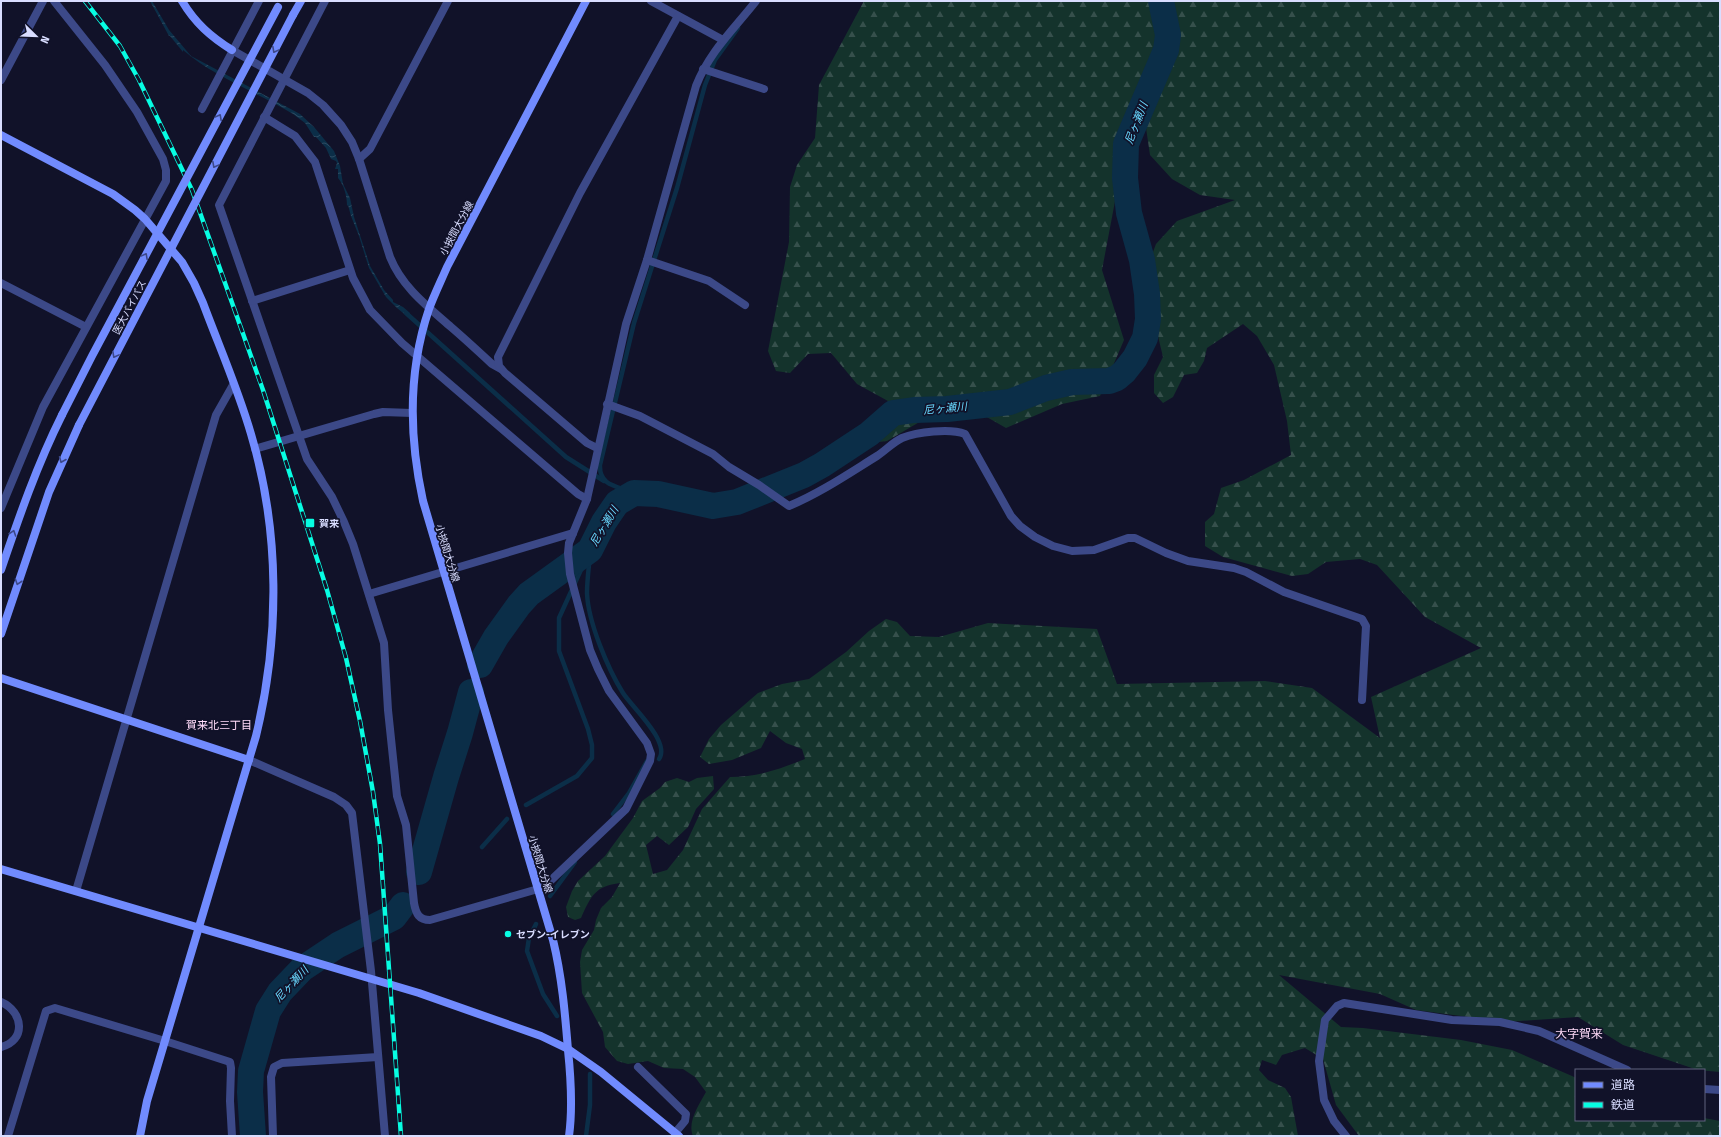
<svg xmlns="http://www.w3.org/2000/svg" width="1721" height="1137" viewBox="0 0 1721 1137" font-family="'Fira Sans Condensed','Noto Sans JP',sans-serif">
	<style>
		.green { fill: #14332c }
		.forest { fill: url(#forest-firs) }
		.water { fill: url(#water-waves) }
		.lines { fill: none; stroke-linecap: round; stroke-linejoin: round }
		.stream { stroke: #0b2e48; stroke-width: 4.5 }
		.river { stroke: #0b2e48; stroke-width: 26 }
		.lane { stroke: #3c4988; stroke-width: 8 }
		.street { stroke: #3c4988; stroke-width: 8 }
		.secondary { stroke: #718bfe; stroke-width: 8 }
		.rail-casing { stroke: #07fde2; stroke-width: 4.5 }
		.rail { stroke: #111229; stroke-width: 3; stroke-dasharray: 9; stroke-linecap: butt }
		.secondary-bridge { stroke: #718bfe; stroke-width: 8 }
		.oneway { stroke: #3c4889 }
		.poi-dot { fill: #07fde2; stroke: #111229; stroke-width: 1.5 }
		.labels { text-anchor: middle; stroke-width: 3.5; stroke-linejoin: round; paint-order: stroke }
		.street-label { font-size: 10px; fill: #d9ddff; stroke: #111229 }
		.poi-label { font-size: 10px; font-weight: bold; fill: #d9ddff; stroke: #111229; text-anchor: start }
		.water-label { font-size: 11px; font-style: italic; fill: #68d8fe; stroke: #111229 }
		.neighbourhood-label { font-size: 11px; fill: #ffdbf9; stroke: #111229 }
		.quarter-label { font-size: 12px; fill: #ffdbf9; stroke: #111229 }
	</style>
	<defs>
		<pattern id="forest-firs" width="22" height="20" patternUnits="userSpaceOnUse"><rect width="22" height="20" fill="#14332c"/><path d="M5 1l3.5 6h-7zM16 11l3.5 6h-7z" fill="#36504c"/></pattern>
		<pattern id="water-waves" width="16" height="10" patternUnits="userSpaceOnUse"><rect width="16" height="10" fill="#0b2e48"/><path d="M0 5q4-4 8 0t8 0" fill="none" stroke="#2e4c63"/></pattern>
	</defs>
	<rect width="100%" height="100%" fill="#111229"/>
	<!-- green -->
	<polygon class="green" points="1707,1 1720,1 1720,21 1707,3"/>
	<!-- forest -->
	<path class="forest" d="M864,1H1707L1720,21V1072L1698,1070L1623,1045L1578,1017L1506,1022L1416,1010L1380,994L1279,975L1341,1027L1363,1028L1461,1040L1512,1050L1572,1076L1576,1078V1120H1704V1118L1720,1121V1136H1359L1336,1105L1323,1059L1305,1048L1282,1055L1276,1065L1262,1060L1259,1070L1268,1080L1285,1088L1291,1097L1298,1136H693C687,1122 699,1105 706,1092L695,1077L683,1069L664,1068L648,1061L628,1064L617,1061L605,1047L603,1032L582,993L580,962L582,950L594,930L596,920L601,908L612,897L620,883C595,886 591,896 581,918L575,920L568,917L566,907L572,891L578,881L605,856L633,818L642,801L660,788L665,782L677,778L689,782L697,778L713,776L714,789L696,809L688,827L669,845L657,836L646,845L653,874L667,870L683,850L702,809L730,777C758,777 780,769 805,759L802,749L786,743L770,731L761,748L732,760L709,764L700,757L709,739L721,725L758,693L782,684L809,679L846,652L869,631L886,619L897,622L910,636L939,637L988,623L1097,629L1117,684L1265,681L1312,688L1380,738L1371,697L1481,648L1425,617L1377,565L1360,559L1326,562L1308,574L1292,576L1223,557L1205,546V522L1214,514L1221,488L1244,480L1291,455L1287,421L1274,365L1257,336L1243,324L1207,348L1204,361L1197,373L1184,375L1173,397L1163,403L1154,393V375L1163,357L1152,311L1147,268L1156,244L1177,221L1235,200L1200,195L1172,179L1150,155L1145,121L1133,144L1116,196L1102,270L1124,340L1100,396L1062,404L1006,428L957,400L887,441L871,443L874,429L888,401L857,384L831,353L808,354L790,373L776,371L768,351L789,242L790,187L797,165L815,138L819,85Z"/>
	<!-- water -->
	<path class="water" d="M150,1H152L169,30L191,56L300,114L314,127L334,151L340,166L343,184L350,198L354,217L370,266L384,290L393,300V302L403,307L410,313L408,317L397,308L386,297L369,268L359,236L351,216L348,205L347,206C347,196 344,185 338,178V169H335L337,163L336,161L331,159L326,148L316,137H314L305,123L293,114C257,92 214,77 183,50V52L170,36H169Z"/>
	<g class="lines">
		<!-- stream -->
		<g class="stream">
			<polyline points="406,313 566,457 604,481"/>
			<path d="M634,493C617,486 599,486 600,465L634,323L677,188L705,85L715,60L738,28"/>
			<path d="M590,554C589,567 587,580 587,593C588,622 608,669 623,693C632,707 671,742 659,759"/>
			<polyline points="526,805 577,776 592,758 592,745 588,729 559,651 559,618 590,550"/>
			<polyline points="613,814 629,793 647,761"/>
			<polyline points="482,847 507,819"/>
			<polyline points="550,896 575,862"/>
			<polyline points="536,924 529,938 527,951 543,994 557,1016"/>
			<polyline points="586,1136 590,1105 590,1074"/>
		</g>
		<!-- river -->
		<g class="river">
			<polyline points="480,665 496,637 519,605 529,594 590,550 604,522 617,503 634,493 658,494 713,506 737,502 804,475 822,465 869,434 893,413 914,410 947,409 1010,402 1046,388 1072,382 1109,381 1117,378 1124,372 1135,358 1145,338 1148,319 1147,294 1142,260 1129,213 1125,178 1126,144 1166,50 1168,35 1161,1"/>
			<polyline points="419,872 446,777 460,733 471,692"/>
			<polyline points="253,1136 250,1092 251,1071 268,1011 280,992 302,969 338,945 394,917 403,905"/>
		</g>
		<!-- lane -->
		<g class="lane">
			<path d="M1,1002C24,1012 26,1041 1,1047"/>
			<polyline points="638,1067 686,1114 685,1121 675,1133"/>
		</g>
		<!-- street -->
		<g class="street">
			<path d="M325,1L219,205L307,459L332,497L344,522L353,544L384,643L388,710L397,796L406,825L414,903C416,914 419,920 430,920L538,889L547,884L626,809L650,761L651,754L647,743L609,691L598,669L590,650L570,574L568,553L569,543L587,499L626,324L647,260L696,86C709,52 734,29 756,1"/>
			<polyline points="651,1 723,40"/>
			<path d="M232,50L308,93L323,105L341,125L352,142L359,159L390,257C402,287 427,306 451,327C465,339 478,351 492,364L501,369"/>
			<polyline points="703,69 764,89"/>
			<polyline points="1,80 43,1"/>
			<polyline points="202,109 259,1"/>
			<polyline points="264,117 295,136 315,162 353,278 370,310 402,343 578,494 587,499"/>
			<polyline points="359,159 370,149 448,1"/>
			<polyline points="647,260 709,281 745,305"/>
			<polyline points="1,283 86,327"/>
			<polyline points="252,301 350,270"/>
			<path d="M607,404L640,416L713,454L729,467L759,485L789,506C820,493 848,474 877,456C885,451 893,442 902,438C917,432 950,428 965,434L1011,516L1020,526L1035,537L1053,546L1072,551L1094,550L1128,538H1135L1166,553L1188,561L1234,568L1246,572L1284,592L1362,619L1366,626L1362,700"/>
			<polyline points="597,448 587,443 505,373 499,366 498,357 580,193 678,16"/>
			<polyline points="255,449 374,414 383,412 412,413"/>
			<polyline points="1,508 43,407 166,181 166,170 163,159 137,112 105,65 54,1"/>
			<polyline points="369,594 573,533"/>
			<polyline points="249,760 334,797 346,805 352,813 371,971 385,1136"/>
			<polyline points="76,891 216,415 233,385"/>
			<polyline points="1704,1089 1720,1090"/>
			<polyline points="8,1136 46,1011 55,1008 165,1041 230,1062 231,1068 230,1101 232,1136"/>
			<polyline points="273,1136 271,1077 274,1067 282,1063 378,1057"/>
			<polyline points="1346,1136 1334,1121 1324,1100 1319,1061 1325,1020 1337,1006 1344,1003 1452,1020 1500,1022 1539,1031 1627,1070"/>
		</g>
		<!-- secondary -->
		<g class="secondary">
			<path d="M182,1C195,23 211,37 232,50"/>
			<polyline points="293,15 301,1"/>
			<path d="M1,135L113,194L135,210L145,219L182,262L194,283L203,303C219,346 238,389 251,434C280,531 280,637 256,736L147,1101L140,1136"/>
			<path d="M1,570C19,517 37,465 62,415"/>
			<polyline points="1,634 49,492 79,425"/>
			<polyline points="1,678 249,760"/>
			<polyline points="1,869 419,993 541,1036 568,1049 601,1072 679,1136"/>
			<path d="M569,1136C573,1107 571,1079 568,1050C565,1013 562,977 553,940L423,501C409,437 408,371 429,309C434,295 441,281 447,267L586,1"/>
		</g>
		<defs>
			<polyline id="rail" points="85,1 120,46 139,80 192,190 263,390 327,590 346,658 360,721 373,792 380,844 401,1136"/>
		</defs>
		<!-- rail casing -->
		<use href="#rail" class="rail-casing"/>
		<!-- rail -->
		<use href="#rail" class="rail"/>
		<!-- secondary-bridge -->
		<g class="secondary-bridge">
			<polyline points="62,415 92,356 278,7"/>
			<polyline points="79,425 293,15"/>
		</g>
	</g>
	<!-- one-way arrows -->
	<defs><path id="oneway-chevron" d="M-2-3.5L2.5 0L-2 3.5" fill="none" stroke-width="1.6" stroke-linecap="round" stroke-linejoin="round"/></defs>
	<g class="oneway">
		<use href="#oneway-chevron" transform="translate(275 50) rotate(118)"/>
		<use href="#oneway-chevron" transform="translate(219 117) rotate(-62)"/>
		<use href="#oneway-chevron" transform="translate(215 165) rotate(118)"/>
		<use href="#oneway-chevron" transform="translate(145 256) rotate(-62)"/>
		<use href="#oneway-chevron" transform="translate(115 355) rotate(118)"/>
		<use href="#oneway-chevron" transform="translate(62 460) rotate(113)"/>
		<use href="#oneway-chevron" transform="translate(13 533) rotate(-71)"/>
		<use href="#oneway-chevron" transform="translate(18 582) rotate(109)"/>
	</g>
	<!-- markers -->
	<g class="poi-dot">
		<rect x="305" y="518" width="10" height="10" rx="2"/>
		<circle cx="508" cy="934" r="4"/>
	</g>
	<g class="labels">
		<!-- street labels -->
		<g class="street-label">
			<text transform="translate(456 228) rotate(-62)" y="4">小挾間大分線</text>
			<text transform="translate(129 307) rotate(-62)" y="4">医大バイパス</text>
			<text transform="translate(448 553) rotate(73)" y="4">小挾間大分線</text>
			<text transform="translate(541 864) rotate(73)" y="4">小挾間大分線</text>
		</g>
		<!-- poi labels -->
		<g class="poi-label">
			<text x="319" y="527">賀来</text>
			<text x="516" y="938">セブン-イレブン</text>
		</g>
		<!-- water labels -->
		<g class="water-label">
			<text transform="translate(1136 123) rotate(-69)" y="4">尼ヶ瀬川</text>
			<text transform="translate(945 408) rotate(-5)" y="4">尼ヶ瀬川</text>
			<text transform="translate(604 526) rotate(-59)" y="4">尼ヶ瀬川</text>
			<text transform="translate(291 984) rotate(-47)" y="4">尼ヶ瀬川</text>
		</g>
		<!-- neighbourhood labels -->
		<g class="neighbourhood-label">
			<text x="219" y="729">賀来北三丁目</text>
		</g>
		<!-- quarter labels -->
		<g class="quarter-label">
			<text x="1579" y="1038">大字賀来</text>
		</g>
	</g>
	<!-- border -->
	<rect width="1721" height="1137" fill="none" stroke="#d9ddff" stroke-width="4"/>
	<!-- legend -->
	<rect x="1575" y="1069" width="130" height="52" fill="#111229" stroke="#61637f"/>
	<rect x="1583" y="1082" width="20" height="6" fill="#718bfe" stroke="#61637f"/>
	<text x="1611" y="1089" font-size="12" fill="#d9ddff">道路</text>
	<rect x="1583" y="1102" width="20" height="6" fill="#07fde2" stroke="#61637f"/>
	<text x="1611" y="1109" font-size="12" fill="#d9ddff">鉄道</text>
	<!-- north arrow -->
	<g transform="translate(36 36) rotate(113)" stroke="#111229" stroke-width="3" paint-order="stroke">
	<path d="M0-3L7 15L0 10L-7 15Z" fill="#d9ddff"/>
	<text y="-6" font-size="11" font-weight="bold" text-anchor="middle" fill="#d9ddff">N</text>
	</g>
</svg>
